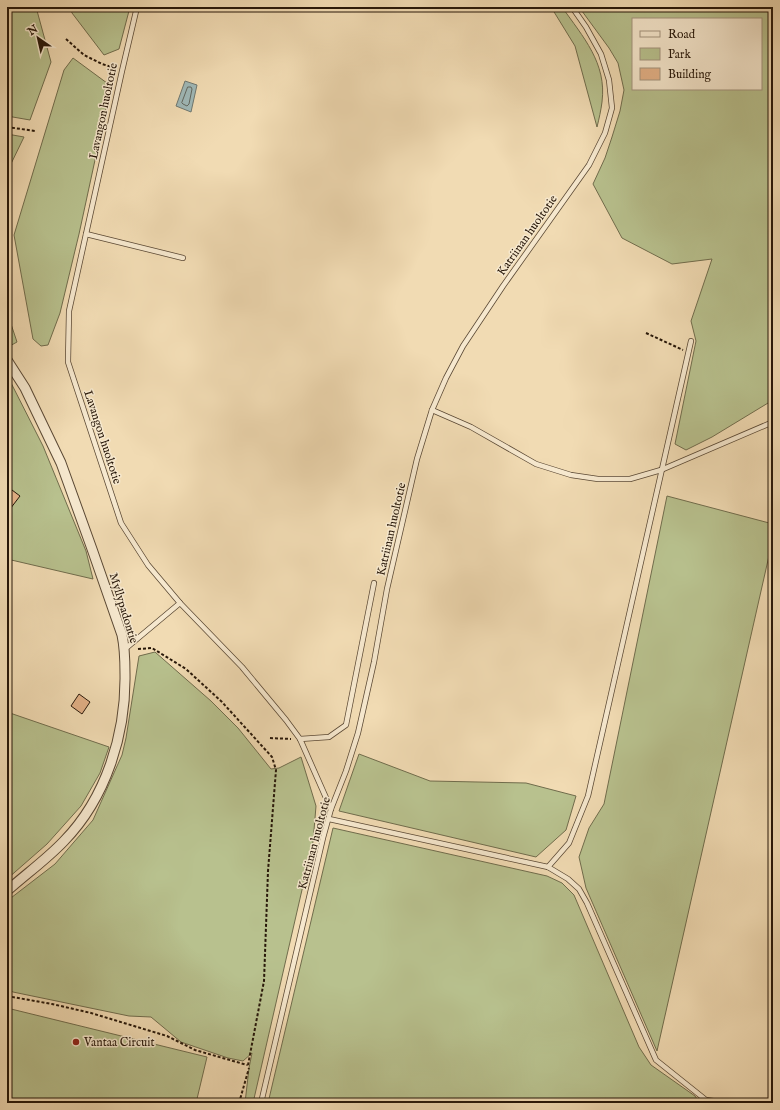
<svg xmlns="http://www.w3.org/2000/svg" width="780" height="1110" viewBox="0 0 780 1110" font-family="'IM FELL English',serif">
	<style>
		.green { fill: #b8c18e; stroke: #706c4c; fill-rule: evenodd }
		.water { fill: #9fb8b7; stroke: #6f7871 }
		.lines { fill: none; stroke-linecap: round; stroke-linejoin: round }
		.shore { stroke: #636860; stroke-width: 1 }
		.building { fill: #e3b187; stroke: #271709 }
		.service-casing { stroke: #5a4834; stroke-width: 6 }
		.minor-casing { stroke: #5a4834; stroke-width: 11 }
		.path { stroke: #271709; stroke-width: 2; stroke-dasharray: 3 2; stroke-linecap: butt }
		.service { stroke: #f6e8ce; stroke-width: 4.5 }
		.minor { stroke: #f6e8ce; stroke-width: 9 }
		.poi-dot { fill: #8f2418; stroke: #f6e8ce; stroke-width: 1.5 }
		.labels { text-anchor: middle; stroke-width: 3; stroke-linejoin: round; paint-order: stroke }
		.street-label { font-size: 12px; fill: #271709; stroke: #f6e8ce }
		.poi-label { font-size: 12px; fill: #271709; stroke: #f6e8ce; text-anchor: start }
	</style>
	<rect width="100%" height="100%" fill="#f1dbb3"/>
	<filter id="stains"><feTurbulence type="fractalNoise" baseFrequency=".005" numOctaves="4"/><feColorMatrix values="0 0 0 0 .2 0 0 0 0 .09 0 0 0 0 .02 0 0 0 .5 -.17"/></filter>
	<radialGradient id="worn" r=".72"><stop offset=".6" stop-color="#630" stop-opacity="0"/><stop offset="1" stop-color="#630" stop-opacity=".3"/></radialGradient>
	<!-- green -->
	<g class="green">
		<polygon points="7,7 36,7 51,62 30,120 7,116"/>
		<polygon points="70,7 130,7 119,49 104,55 72,13"/>
		<path d="M551,7H562C583,37 607,63 602,102C601,110 599,119 597,127L575,46Z"/>
		<path d="M579,7H773V400L712,437L686,450L675,444L696,341L691,321L712,259L672,264L622,238L593,184L605,158L612,137L620,111L624,90L618,63L609,48ZM633,19H761V89H633Z"/>
		<polygon points="73,58 111,86 79,234 60,313 48,345 41,346 33,339 14,235 64,70"/>
		<polygon points="7,134 24,137 7,172"/>
		<polygon points="7,312 17,342 8,347 7,346"/>
		<polygon points="7,375 43,446 86,551 93,579 7,559"/>
		<polygon points="667,496 773,524 773,538 657,1051 586,888 579,857 589,828 604,804"/>
		<polygon points="155,652 211,701 238,728 271,769 279,768 301,757 316,806 313,842 253,1103 245,1103 249,1068 252,1053 243,1061 228,1058 181,1042 151,1017 129,1016 13,992 7,989 7,901 55,864 93,820 122,755 126,738 139,656"/>
		<polygon points="7,712 109,747 100,773 81,806 47,844 7,879"/>
		<polygon points="359,754 430,781 526,783 576,796 566,830 536,857 339,811"/>
		<polygon points="333,828 547,876 562,883 574,895 639,1047 651,1065 695,1096 700,1103 268,1103"/>
		<polygon points="7,1008 207,1057 196,1103 7,1103"/>
	</g>
	<!-- water -->
	<polygon class="water" points="185,81 197,85 191,112 176,106"/>
	<g class="lines">
		<!-- shore -->
		<polygon class="shore" points="188,87 191,87 192,89 189,104 187,106 183,104 182,103"/>
	</g>
	<!-- building -->
	<g class="building">
		<polygon points="12,490 20,496 7,513 7,497"/>
		<polygon points="79,694 90,702 82,714 71,706"/>
	</g>
	<g class="lines">
		<defs>
			<g id="service">
				<polyline points="137,7 122,71 69,311 68,362 121,523 148,565 180,603 242,667 286,720 300,739 331,809"/>
				<polyline points="86,234 183,258"/>
				<polyline points="432,410 471,427 536,464 571,475 598,479 630,479 661,470 773,422"/>
				<polyline points="125,649 180,603"/>
				<polyline points="300,739 329,737 346,725 374,583"/>
				<polyline points="329,819 548,867 568,879 579,889 587,903 656,1060 706,1100 728,1103"/>
				<polyline points="548,867 569,843 588,796 691,341"/>
				<polyline points="261,1103 323,838 331,809 346,771 358,733 374,662 387,589 417,459 432,410 446,378 463,346 503,286 589,165 605,133 612,108 609,80 601,54 586,27 572,7"/>
			</g>
			<path id="minor" d="M7,360L25,388L61,463L92,549L122,635C125,649 125,660 125,674C126,734 106,798 64,841C47,859 26,874 7,891"/>
		</defs>
		<!-- service casing -->
		<use href="#service" class="service-casing"/>
		<!-- minor casing -->
		<use href="#minor" class="minor-casing"/>
		<!-- path -->
		<g class="path">
			<polyline points="66,39 84,55 102,64 115,68"/>
			<polyline points="7,127 35,131"/>
			<polyline points="646,333 683,350"/>
			<polyline points="138,649 152,648 186,669 222,702 272,757 276,770 268,871 264,981 248,1065 249,1067"/>
			<polyline points="270,738 291,739"/>
			<polyline points="7,996 52,1004 91,1013 167,1036 195,1050 247,1065"/>
			<polyline points="239,1103 249,1068"/>
		</g>
		<!-- service -->
		<use href="#service" class="service"/>
		<!-- minor -->
		<use href="#minor" class="minor"/>
	</g>
	<!-- markers -->
	<circle class="poi-dot" cx="76" cy="1042" r="4"/>
	<g class="labels">
		<!-- street labels -->
		<g class="street-label">
			<text transform="translate(103 111) rotate(-78)" y="4">Lavangon huoltotie</text>
			<text transform="translate(527 235) rotate(-55)" y="4">Katriinan huoltotie</text>
			<text transform="translate(103 437) rotate(72)" y="4">Lavangon huoltotie</text>
			<text transform="translate(391 529) rotate(-77)" y="4">Katriinan huoltotie</text>
			<text transform="translate(124 608) rotate(73)" y="4">Myllypadontie</text>
			<text transform="translate(314 843) rotate(-75)" y="4">Katriinan huoltotie</text>
		</g>
		<!-- poi labels -->
		<g class="poi-label">
			<text x="84" y="1046">Vantaa Circuit</text>
		</g>
	</g>
	<!-- margin -->
	<rect width="780" height="1110" fill="none" stroke="#f1dbb3" stroke-width="24"/>
	<rect x="8" y="8" width="764" height="1094" fill="none" stroke="#271709" stroke-width="2"/>
	<rect x="12" y="12" width="756" height="1086" fill="none" stroke="#271709"/>
	<!-- legend -->
	<rect x="632" y="18" width="130" height="72" fill="#f6e8ce" stroke="#a3947f"/>
	<rect x="640" y="31" width="20" height="6" fill="#f6e8ce" stroke="#a3947f"/>
	<text x="668" y="38" font-size="12" fill="#271709">Road</text>
	<rect x="640" y="48" width="20" height="12" fill="#b8c18e" stroke="#a3947f"/>
	<text x="668" y="58" font-size="12" fill="#271709">Park</text>
	<rect x="640" y="68" width="20" height="12" fill="#e3b187" stroke="#a3947f"/>
	<text x="668" y="78" font-size="12" fill="#271709">Building</text>
	<!-- north arrow -->
	<g transform="translate(38 38) rotate(326)" stroke="#f6e8ce" stroke-width="3" paint-order="stroke">
	<path d="M0-3L7 15L0 10L-7 15Z" fill="#271709"/>
	<text y="-6" font-size="11" font-weight="bold" text-anchor="middle" fill="#271709">N</text>
	</g>
	<rect width="100%" height="100%" filter="url(#stains)"/>
	<rect width="100%" height="100%" fill="url(#worn)"/>
</svg>
